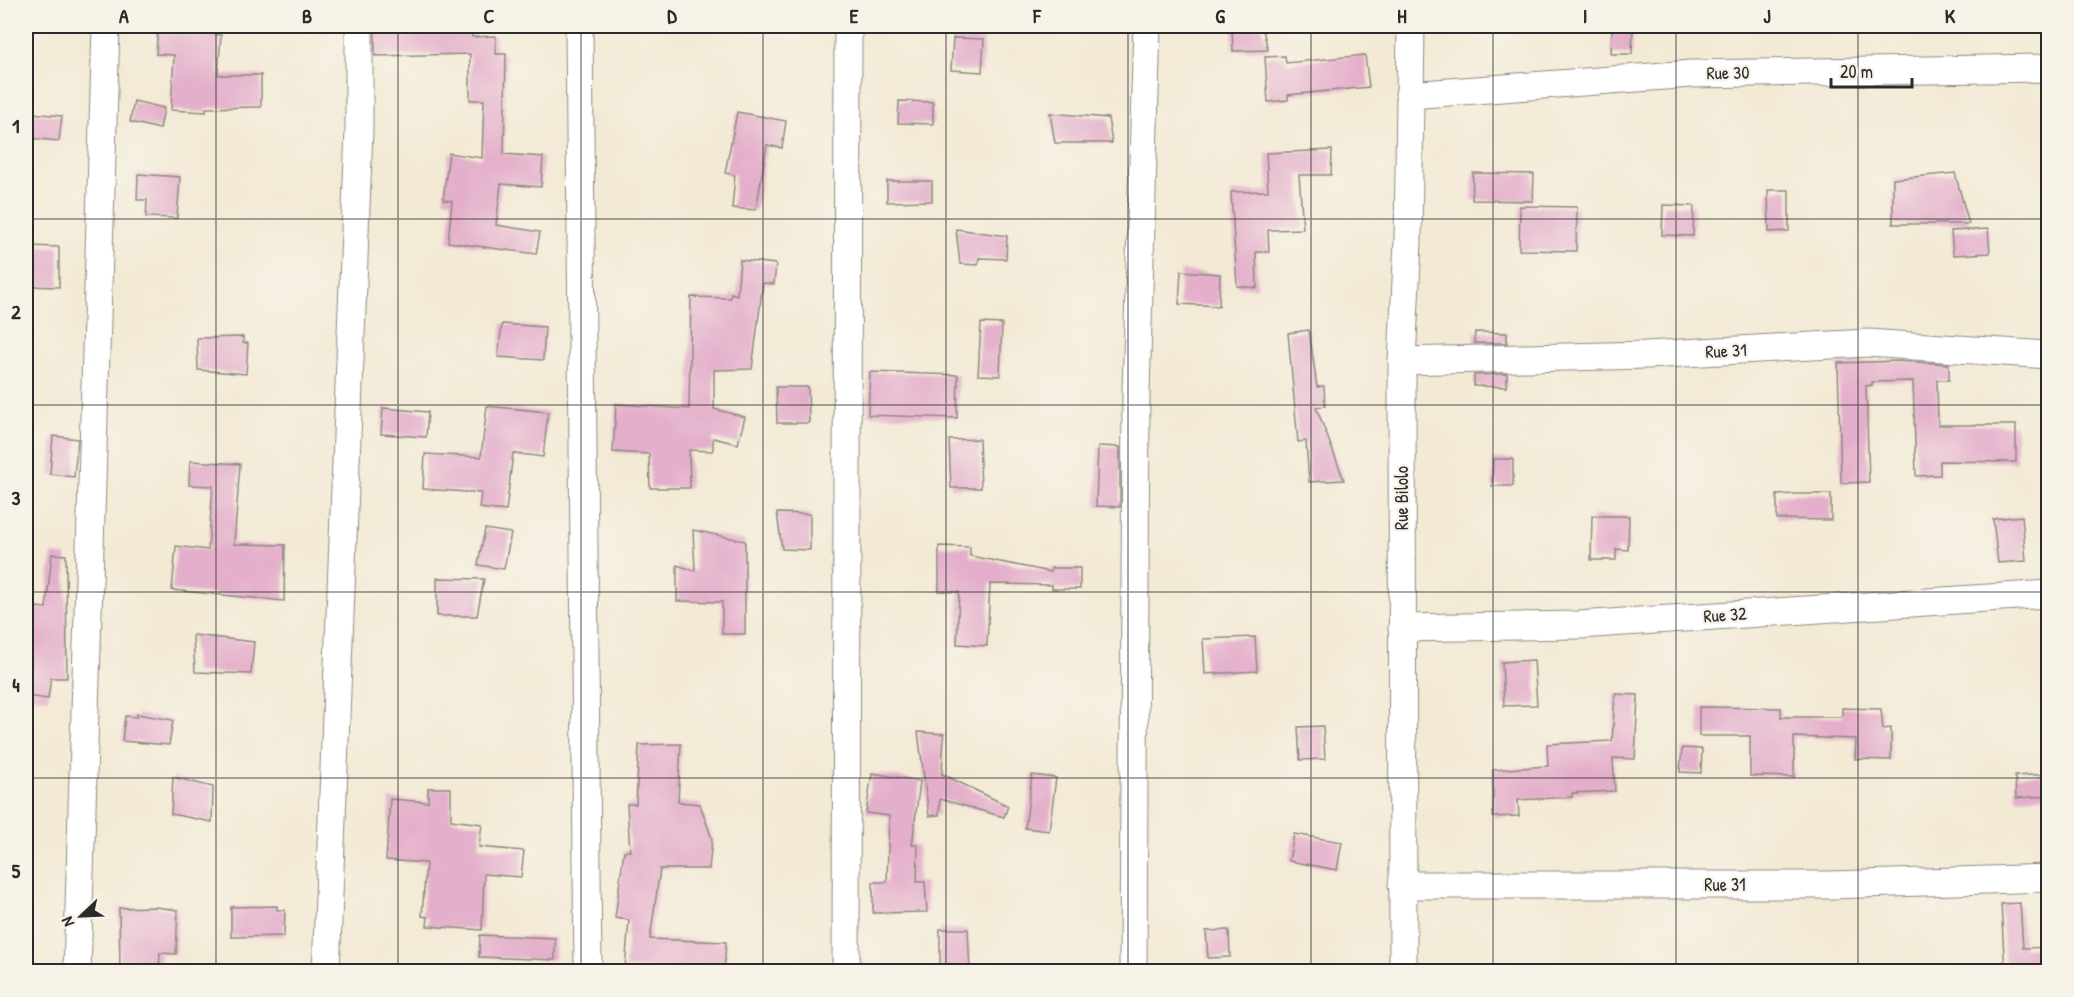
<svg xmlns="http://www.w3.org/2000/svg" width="2074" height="997" viewBox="0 0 2074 997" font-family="'Patrick Hand',sans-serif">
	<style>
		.building { fill: #e4afcb }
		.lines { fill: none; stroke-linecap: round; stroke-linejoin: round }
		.minor-casing { stroke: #8f8a80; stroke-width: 29 }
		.minor { stroke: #fff; stroke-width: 27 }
		.grid { fill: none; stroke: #2b2b2b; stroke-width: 1.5; stroke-opacity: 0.55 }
		.labels { text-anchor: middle; stroke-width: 4.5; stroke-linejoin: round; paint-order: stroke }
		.street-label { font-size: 18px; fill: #2b2b2b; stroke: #f7f3e8 }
		.neatline { fill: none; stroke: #2b2b2b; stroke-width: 2 }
		.grid-label { font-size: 20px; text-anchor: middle; font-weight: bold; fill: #2b2b2b }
	</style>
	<rect width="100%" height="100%" fill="#f7f3e8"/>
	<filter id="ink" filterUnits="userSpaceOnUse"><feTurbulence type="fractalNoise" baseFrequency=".0167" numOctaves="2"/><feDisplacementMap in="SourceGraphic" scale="12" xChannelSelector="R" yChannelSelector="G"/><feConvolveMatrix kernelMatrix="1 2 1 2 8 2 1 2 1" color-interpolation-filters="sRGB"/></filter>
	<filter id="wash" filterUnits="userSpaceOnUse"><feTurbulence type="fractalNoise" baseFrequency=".008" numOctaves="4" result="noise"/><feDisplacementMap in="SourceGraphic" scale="24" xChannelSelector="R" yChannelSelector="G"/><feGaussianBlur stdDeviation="1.35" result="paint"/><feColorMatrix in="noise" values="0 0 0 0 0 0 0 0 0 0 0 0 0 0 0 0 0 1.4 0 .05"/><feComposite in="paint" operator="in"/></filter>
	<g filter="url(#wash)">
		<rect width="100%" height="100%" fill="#f3ead5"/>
		<g id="blocks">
			<!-- building -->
			<g class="building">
				<polygon points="375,26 472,26 472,37 496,36 496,54 506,54 504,154 543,157 541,187 501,184 496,225 540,232 536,254 448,242 452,201 443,200 449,153 482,158 484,100 470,100 470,54 375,56"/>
				<polygon points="1232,26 1262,26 1268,50 1233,51"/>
				<polygon points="1612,26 1633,26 1632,54 1611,54"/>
				<polygon points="158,27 221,35 218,75 261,75 261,107 206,108 206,112 171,110 174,55 156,54"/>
				<polygon points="953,38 984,39 982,72 951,70"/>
				<polygon points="1365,55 1369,87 1288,95 1288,100 1268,102 1265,57 1285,56 1286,63"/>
				<polygon points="134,101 164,108 160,129 130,122"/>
				<polygon points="899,101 933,102 933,124 898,123"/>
				<polygon points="737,112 786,121 782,148 767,145 756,210 732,208 735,175 725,173"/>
				<polygon points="32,113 62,116 59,141 29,138"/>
				<polygon points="1050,113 1108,118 1112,143 1055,143"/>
				<polygon points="1332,150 1331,175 1299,175 1303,229 1268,230 1269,252 1256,252 1257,288 1237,286 1231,192 1268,191 1266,153"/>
				<polygon points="1473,173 1534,174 1533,201 1472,200"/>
				<polygon points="1955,173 1969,224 1893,224 1893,179"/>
				<polygon points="138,174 180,177 177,218 146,217 147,200 137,200"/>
				<polygon points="887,181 932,181 932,201 887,202"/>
				<polygon points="1768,190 1789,190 1789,231 1769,232"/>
				<polygon points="1663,205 1694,206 1693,236 1662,235"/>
				<polygon points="1520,206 1577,207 1576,251 1519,250"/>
				<polygon points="956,229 1007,236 1006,259 979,258 978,265 960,264"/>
				<polygon points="1988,229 1990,253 1953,255 1951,231"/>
				<polygon points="26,246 59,247 59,287 26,286"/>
				<polygon points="740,260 776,264 774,284 763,283 752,369 714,370 714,409 745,417 738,444 713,438 713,451 689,450 690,488 650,488 649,454 613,452 616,404 689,409 691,297 730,298 731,293 737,295"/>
				<polygon points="1181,271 1220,274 1219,306 1179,304"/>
				<polygon points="981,323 1002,324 1000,376 978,375"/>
				<polygon points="502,324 545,327 543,360 498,357"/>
				<polygon points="1309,330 1317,387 1324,386 1325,406 1316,407 1344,480 1309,482 1306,441 1298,442 1288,333"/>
				<polygon points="1475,332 1507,333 1507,343 1474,343"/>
				<polygon points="243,337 243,343 248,343 246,374 198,370 197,338"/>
				<polygon points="1898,361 1949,364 1949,380 1937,380 1938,425 2016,425 2016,462 1940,461 1940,475 1916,476 1913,381 1872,382 1872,385 1866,386 1869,482 1841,483 1838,363"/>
				<polygon points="870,372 958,375 957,418 868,415"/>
				<polygon points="1507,374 1507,387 1474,386 1474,375"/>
				<polygon points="776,387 808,387 809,423 777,423"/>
				<polygon points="487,406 548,412 543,457 513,453 506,511 479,508 481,493 423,489 425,454 481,457"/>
				<polygon points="383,408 428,412 426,437 381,434"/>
				<polygon points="53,436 78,439 74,477 50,474"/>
				<polygon points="979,439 981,488 951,488 949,440"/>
				<polygon points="1098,446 1120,447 1120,507 1096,506"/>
				<polygon points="1493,459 1513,459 1513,486 1492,486"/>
				<polygon points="190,461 240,464 234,544 285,545 284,601 172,590 176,546 208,550 213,486 189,485"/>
				<polygon points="1794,494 1831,494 1831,520 1777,519 1777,495"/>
				<polygon points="777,513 810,514 810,550 782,549"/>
				<polygon points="1592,516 1629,516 1628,550 1616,549 1616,560 1591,560"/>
				<polygon points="2022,516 2026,561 1998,563 1993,519"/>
				<polygon points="485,529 511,533 504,569 478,565"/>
				<polygon points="693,530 745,541 745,634 722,634 722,602 677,601 677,565 695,571"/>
				<polygon points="939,546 970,547 970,556 1051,572 1051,568 1080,568 1080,589 1052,589 1052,585 990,584 987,646 957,644 959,592 939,591"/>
				<polygon points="52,554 66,555 67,678 51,678 48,699 27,696 31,664 26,664 26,606 46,608"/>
				<polygon points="437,578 484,579 477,616 437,616"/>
				<polygon points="193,635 254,642 251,674 195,672"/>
				<polygon points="1255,637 1257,671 1205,674 1203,639"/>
				<polygon points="1534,660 1537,705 1504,706 1502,662"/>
				<polygon points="1615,694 1638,695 1635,759 1613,758 1615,791 1572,793 1572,797 1518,800 1519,816 1493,817 1493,770 1548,766 1547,744 1612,741"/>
				<polygon points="1699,707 1781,708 1781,717 1842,717 1842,708 1881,709 1883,729 1891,728 1891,760 1855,759 1856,739 1794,737 1794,777 1750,776 1750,736 1699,736"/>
				<polygon points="137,714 173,720 169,745 122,741 125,716 137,717"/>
				<polygon points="1323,726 1325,759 1300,760 1298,727"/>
				<polygon points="918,732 944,734 942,774 1008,806 1004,817 940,799 939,815 929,816"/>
				<polygon points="681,744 678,802 700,804 712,839 709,869 660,869 650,939 726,942 724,972 625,968 629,920 615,918 624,851 630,851 627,804 636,804 639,745"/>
				<polygon points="1682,748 1702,749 1701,773 1680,772"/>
				<polygon points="872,773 920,781 912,845 918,845 917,882 925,882 927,912 873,913 873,882 887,882 889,816 866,813"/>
				<polygon points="2049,774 2049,796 2016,798 2015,776"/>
				<polygon points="1032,775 1056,778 1049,831 1025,828"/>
				<polygon points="173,777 213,787 212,822 171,814"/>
				<polygon points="428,788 451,788 451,820 482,824 479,847 524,851 521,877 484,874 482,930 427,926 428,917 422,916 426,863 386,860 390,799 428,802"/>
				<polygon points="1294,834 1342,842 1337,870 1289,861"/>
				<polygon points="2020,903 2023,948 2049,947 2049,968 2040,968 2040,972 2005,972 2001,904"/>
				<polygon points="277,906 277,910 285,910 284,936 231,937 231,907"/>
				<polygon points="155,907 178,910 176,954 160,953 159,972 120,972 119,908"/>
				<polygon points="940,929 968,929 970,972 940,972"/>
				<polygon points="1229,930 1230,957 1208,958 1206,931"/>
				<polygon points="480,935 555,938 555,960 479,957"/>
			</g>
		</g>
	</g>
	<g filter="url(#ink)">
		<use href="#blocks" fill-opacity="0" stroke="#8f8a80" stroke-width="1.5"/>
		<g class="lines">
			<defs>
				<g id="minor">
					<polyline points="579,26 588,972"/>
					<polyline points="1409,95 1691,74 2048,68"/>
					<polyline points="1402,361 1646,355 1868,343 2048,355"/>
					<polyline points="1402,628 1579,625 2048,594"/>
					<polyline points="1402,885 1831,885 2048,878"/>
					<polyline points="77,972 106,26"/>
					<polyline points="326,972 359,130 359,26"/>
					<polyline points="846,972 848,26"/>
					<polyline points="1133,972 1136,391 1147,26"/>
					<polyline points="1403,972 1402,361 1408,241 1411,26"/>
				</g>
			</defs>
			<!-- minor casing -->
			<use href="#minor" class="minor-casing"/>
			<!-- minor -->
			<use href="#minor" class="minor"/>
		</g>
	</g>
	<!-- grid -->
	<path class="grid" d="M216,26V972M398,26V972M581,26V972M763,26V972M946,26V972M1128,26V972M1311,26V972M1493,26V972M1676,26V972M1858,26V972M26,219H2048M26,405H2048M26,592H2048M26,778H2048"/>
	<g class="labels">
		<!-- street labels -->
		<g class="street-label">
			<text transform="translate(1728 73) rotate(-1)" y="6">Rue 30</text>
			<text transform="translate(1726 351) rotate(-3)" y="6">Rue 31</text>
			<text transform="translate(1402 498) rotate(-90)" y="6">Rue Bilolo</text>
			<text transform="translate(1725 615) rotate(-4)" y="6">Rue 32</text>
			<text x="1725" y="891">Rue 31</text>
		</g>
	</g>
	<!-- margin -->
	<rect width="2074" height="997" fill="none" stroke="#f7f3e8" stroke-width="66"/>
	<!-- north arrow -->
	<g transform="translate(81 916) rotate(247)" stroke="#f7f3e8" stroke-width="4.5" paint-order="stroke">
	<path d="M0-4.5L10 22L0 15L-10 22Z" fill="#2b2b2b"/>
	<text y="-9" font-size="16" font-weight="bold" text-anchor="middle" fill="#2b2b2b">N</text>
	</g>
	<!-- scale -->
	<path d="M1831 78v9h81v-9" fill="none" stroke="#2b2b2b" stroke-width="3"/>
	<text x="1840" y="78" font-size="18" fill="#2b2b2b" stroke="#f7f3e8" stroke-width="4.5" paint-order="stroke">20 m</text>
	<rect x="33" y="33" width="2008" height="931" class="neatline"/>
	<g class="grid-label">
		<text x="124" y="23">A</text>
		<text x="307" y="23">B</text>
		<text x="489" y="23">C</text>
		<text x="672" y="23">D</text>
		<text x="854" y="23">E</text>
		<text x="1037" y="23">F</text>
		<text x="1220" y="23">G</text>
		<text x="1402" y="23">H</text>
		<text x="1585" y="23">I</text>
		<text x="1767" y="23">J</text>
		<text x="1950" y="23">K</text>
		<text x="16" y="133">1</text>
		<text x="16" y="319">2</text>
		<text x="16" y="505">3</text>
		<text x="16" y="692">4</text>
		<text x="16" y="878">5</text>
	</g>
</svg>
